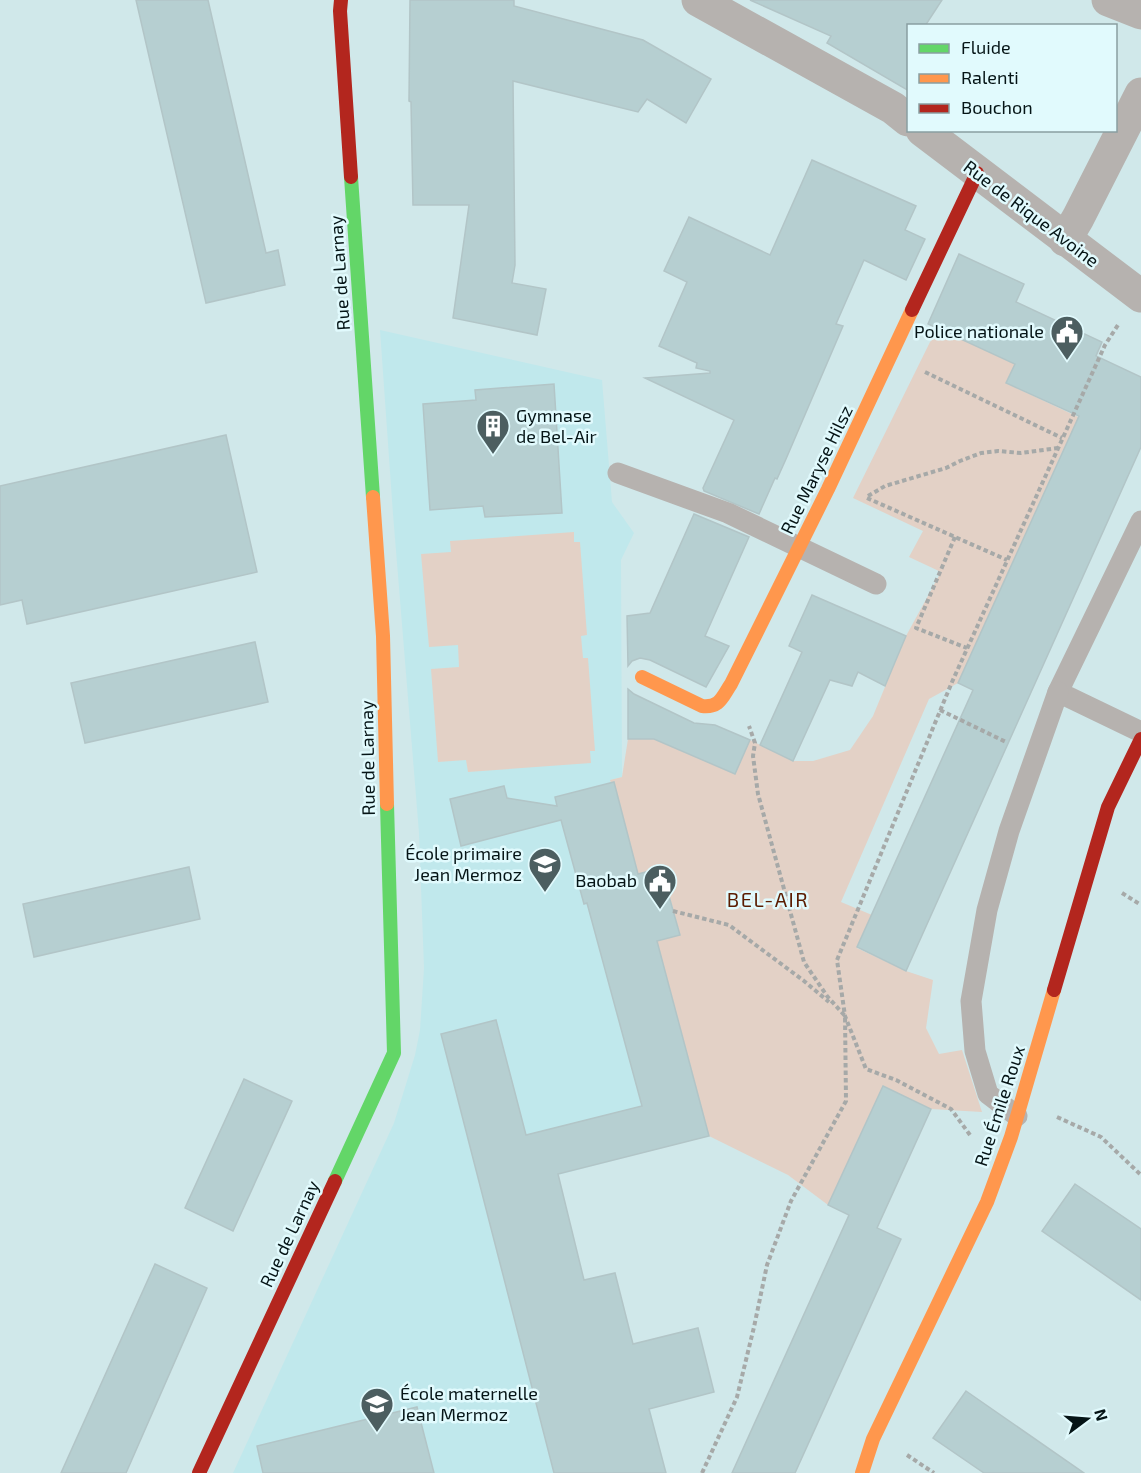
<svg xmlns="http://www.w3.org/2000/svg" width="1141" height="1473" viewBox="0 0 1141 1473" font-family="'Exo 2',sans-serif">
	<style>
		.built { fill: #c0e8ec }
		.green { fill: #e3d1c6 }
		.building { fill: #b6cfd1; stroke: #b2c5c7; stroke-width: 1.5 }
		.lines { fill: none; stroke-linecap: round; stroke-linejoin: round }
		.path { stroke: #a6a9a8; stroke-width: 4; stroke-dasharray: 4.5 3; stroke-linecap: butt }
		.lane { stroke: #b6b2af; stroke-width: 21 }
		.street { stroke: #b6b2af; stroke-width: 33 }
		.fast { stroke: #63d668; stroke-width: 14 }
		.slow { stroke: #ff974d; stroke-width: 14 }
		.jam { stroke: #b3261e; stroke-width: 14 }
		.labels { text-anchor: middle; stroke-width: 5; stroke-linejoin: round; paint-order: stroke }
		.street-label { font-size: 18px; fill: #051416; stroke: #e1fafd }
		.poi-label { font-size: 18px; fill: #051416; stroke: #e1fafd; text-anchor: end }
		.neighbourhood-label { font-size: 20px; letter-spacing: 1.5px; fill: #5b1c00; stroke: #e1fafd }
	</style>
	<rect width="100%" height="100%" fill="#d0e8ea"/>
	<!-- built -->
	<polygon class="built" points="380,330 602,380 612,502 634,533 621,560 622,777 611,780 614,782 639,874 661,868 680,935 657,941 709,1136 558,1175 584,1280 615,1273 633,1344 698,1328 714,1392 650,1409 666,1473 233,1473 394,1123 415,1055 420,1030 424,968 419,833 393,514"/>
	<!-- green -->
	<g class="green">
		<polygon points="941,330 1015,364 1006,383 1091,423 1063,450 958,683 929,699 841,902 872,915 857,948 906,971 933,980 926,1028 939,1054 962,1050 982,1112 931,1109 883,1086 828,1205 788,1175 709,1136 657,941 680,934 662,869 638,874 614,782 611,783 610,780 622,777 628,739 654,739 735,774 750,740 794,761 813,761 850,750 873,716 906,636 941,572 909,557 923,531 853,498 930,342"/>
		<polygon points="574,532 574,542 580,542 587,635 581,636 583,658 588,658 595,751 590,751 591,763 468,772 466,760 438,762 431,669 459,667 458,645 429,647 421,554 451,552 450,541"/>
	</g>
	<!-- building -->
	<g class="building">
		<polygon points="136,0 208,0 266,253 278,250 285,285 206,303"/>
		<polygon points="410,0 514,0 514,6 643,40 711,79 686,123 647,99 638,112 513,81 515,265 512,283 546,289 537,335 453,318 469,205 413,205 411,102 409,101"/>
		<polygon points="750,0 942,0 925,26 909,26 909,91 827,43 831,36"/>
		<polygon points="812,160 916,206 905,230 925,239 906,280 864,260 836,324 843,326 786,459 777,479 775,478 759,514 704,491 703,488 734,420 645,378 710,373 710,371 696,368 697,363 659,346 687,282 664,271 689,217 770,255"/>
		<polygon points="959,254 1024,284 1016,302 1102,342 1096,356 1141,377 1141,447 906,971 857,947 973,690 958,683 1079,416 1006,383 1015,364 928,324"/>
		<polygon points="554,384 562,513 485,517 483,506 430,510 423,404 476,400 475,390"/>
		<polygon points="226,435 257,572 27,624 22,600 0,605 0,486"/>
		<polygon points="694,514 749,537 705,636 729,646 706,687 650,660 640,658 632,661 628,666 627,616 650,613"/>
		<polygon points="812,595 906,636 885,686 858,672 852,686 830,680 793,761 760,745 802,652 789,646"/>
		<polygon points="255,642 268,702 85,743 71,683"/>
		<polygon points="628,689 634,694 694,723 715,725 750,740 735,774 654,739 628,739"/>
		<polygon points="614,782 638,874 661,868 680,935 657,941 709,1136 558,1174 584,1280 615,1273 633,1344 698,1328 714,1392 649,1409 666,1473 554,1473 441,1034 496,1020 526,1135 642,1106 587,903 584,904 561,820 461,846 450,799 504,786 507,798 557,806 555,797"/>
		<polygon points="189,867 200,919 34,957 23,904"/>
		<polygon points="244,1079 292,1101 233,1231 185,1208"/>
		<polygon points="883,1086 931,1109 877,1228 901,1239 795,1473 732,1473 849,1215 828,1205"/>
		<polygon points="1075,1184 1141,1229 1141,1300 1042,1231"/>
		<polygon points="155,1264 207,1288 126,1473 61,1473"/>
		<polygon points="966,1391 1084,1473 984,1473 933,1438"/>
		<polygon points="417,1407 434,1473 263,1473 257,1446"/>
	</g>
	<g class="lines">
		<!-- path -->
		<g class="path">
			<polyline points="925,372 1062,438"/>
			<polyline points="868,496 885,486 946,468 960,461 981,453 998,451 1021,453 1058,448"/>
			<polyline points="867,498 1007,560"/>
			<polyline points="955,537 916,628 967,648"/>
			<polyline points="940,710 1006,742"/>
			<polyline points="1122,893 1141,905"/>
			<polyline points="673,911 729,925 804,981 829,1002"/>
			<polyline points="1057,1117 1101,1137 1141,1175"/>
			<polyline points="970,1135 951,1109 896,1080 866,1069 845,1016 837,960 952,682 1105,345 1118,325"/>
			<polyline points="907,1455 934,1473"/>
			<polyline points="702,1473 737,1397 754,1327 767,1265 791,1201 846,1101 845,1016 827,996 804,962 758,794 753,756 755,743 749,726"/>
		</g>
		<!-- lane -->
		<g class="lane">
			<polyline points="618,473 728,513 876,584"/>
			<polyline points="1141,521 1058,692 1141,732"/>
			<polyline points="1017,1116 988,1094 975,1051 971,1001 987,910 1009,831 1058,692"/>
		</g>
		<!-- street -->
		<g class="street">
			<polyline points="698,0 893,108 908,120"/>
			<polyline points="1108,0 1141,13"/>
			<polyline points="922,130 1141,296"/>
			<polyline points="1065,240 1078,218 1141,94"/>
		</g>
		<!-- fast -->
		<g class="fast">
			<polyline points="351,177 373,497"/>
			<polyline points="335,1181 394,1053 387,804"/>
		</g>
		<!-- slow -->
		<g class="slow">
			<polyline points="373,497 383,636 387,804"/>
			<path d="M642,677L702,706C720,708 722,697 731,684L828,489L912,310"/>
			<polyline points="862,1473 873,1439 987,1202 1011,1137 1054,990"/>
		</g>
		<!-- jam -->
		<g class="jam">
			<polyline points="341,0 340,11 351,177"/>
			<polyline points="912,310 977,173"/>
			<polyline points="1054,990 1108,807 1141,739"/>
			<polyline points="199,1473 335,1181"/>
		</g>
	</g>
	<!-- icons -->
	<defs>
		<symbol id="civic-pin" viewBox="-11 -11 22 30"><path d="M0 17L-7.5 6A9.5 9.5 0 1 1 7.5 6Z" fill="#4c5e60" stroke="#e1fafd"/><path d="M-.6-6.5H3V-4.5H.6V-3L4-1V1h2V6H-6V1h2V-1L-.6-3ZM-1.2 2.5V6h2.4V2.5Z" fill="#fff"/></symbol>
		<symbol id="building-pin" viewBox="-11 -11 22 30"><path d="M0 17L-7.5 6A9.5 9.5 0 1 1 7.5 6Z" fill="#4c5e60" stroke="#e1fafd"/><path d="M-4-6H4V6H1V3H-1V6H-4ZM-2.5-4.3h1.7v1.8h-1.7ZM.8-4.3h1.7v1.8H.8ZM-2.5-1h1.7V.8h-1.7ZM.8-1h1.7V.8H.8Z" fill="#fff"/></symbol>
		<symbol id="school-pin" viewBox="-11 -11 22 30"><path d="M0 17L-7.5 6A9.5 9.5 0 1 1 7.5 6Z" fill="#4c5e60" stroke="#e1fafd"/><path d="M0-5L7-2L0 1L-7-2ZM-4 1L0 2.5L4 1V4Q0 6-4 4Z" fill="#fff"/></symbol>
	</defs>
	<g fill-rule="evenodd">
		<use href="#civic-pin" x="1048" y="313" width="38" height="52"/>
		<use href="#building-pin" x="474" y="407" width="38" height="52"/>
		<use href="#school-pin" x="526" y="845" width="38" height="52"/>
		<use href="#civic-pin" x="641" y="862" width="38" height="52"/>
		<use href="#school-pin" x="358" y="1385" width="38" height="52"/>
	</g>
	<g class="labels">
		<!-- street labels -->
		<g class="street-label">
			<text transform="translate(1031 214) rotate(37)" y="6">Rue de Rique Avoine</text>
			<text transform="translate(340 273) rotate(-94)" y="6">Rue de Larnay</text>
			<text transform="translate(817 470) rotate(-64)" y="6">Rue Maryse Hilsz</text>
			<text transform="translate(368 758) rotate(-91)" y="6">Rue de Larnay</text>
			<text transform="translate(1000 1106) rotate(-72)" y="6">Rue Émile Roux</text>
			<text transform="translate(290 1234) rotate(-65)" y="6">Rue de Larnay</text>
		</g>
		<!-- poi labels -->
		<g class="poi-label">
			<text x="1044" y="338">Police nationale</text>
			<text x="516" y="422" text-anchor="start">Gymnase<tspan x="516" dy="21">de Bel-Air</tspan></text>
			<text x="522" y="860">École primaire<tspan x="522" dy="21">Jean Mermoz</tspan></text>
			<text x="637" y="887">Baobab</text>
			<text x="400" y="1400" text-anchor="start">École maternelle<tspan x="400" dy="21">Jean Mermoz</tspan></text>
		</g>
		<!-- neighbourhood labels -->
		<g class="neighbourhood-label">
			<text x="768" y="907">BEL-AIR</text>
		</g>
	</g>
	<!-- legend -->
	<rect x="907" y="24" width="210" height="108" fill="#e1fafd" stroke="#899ea1" stroke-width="1.5"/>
	<rect x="919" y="44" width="30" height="9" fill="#63d668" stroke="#899ea1" stroke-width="1.5"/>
	<text x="961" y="54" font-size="18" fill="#051416">Fluide</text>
	<rect x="919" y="74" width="30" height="9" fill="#ff974d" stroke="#899ea1" stroke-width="1.5"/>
	<text x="961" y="84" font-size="18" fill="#051416">Ralenti</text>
	<rect x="919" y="104" width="30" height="9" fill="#b3261e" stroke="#899ea1" stroke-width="1.5"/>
	<text x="961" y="114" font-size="18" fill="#051416">Bouchon</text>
	<!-- north arrow -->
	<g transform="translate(1087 1419) rotate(74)" stroke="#e1fafd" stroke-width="4.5" paint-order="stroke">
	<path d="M0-4.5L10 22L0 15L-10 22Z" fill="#051416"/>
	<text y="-9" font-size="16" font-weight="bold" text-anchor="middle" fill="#051416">N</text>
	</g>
</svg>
